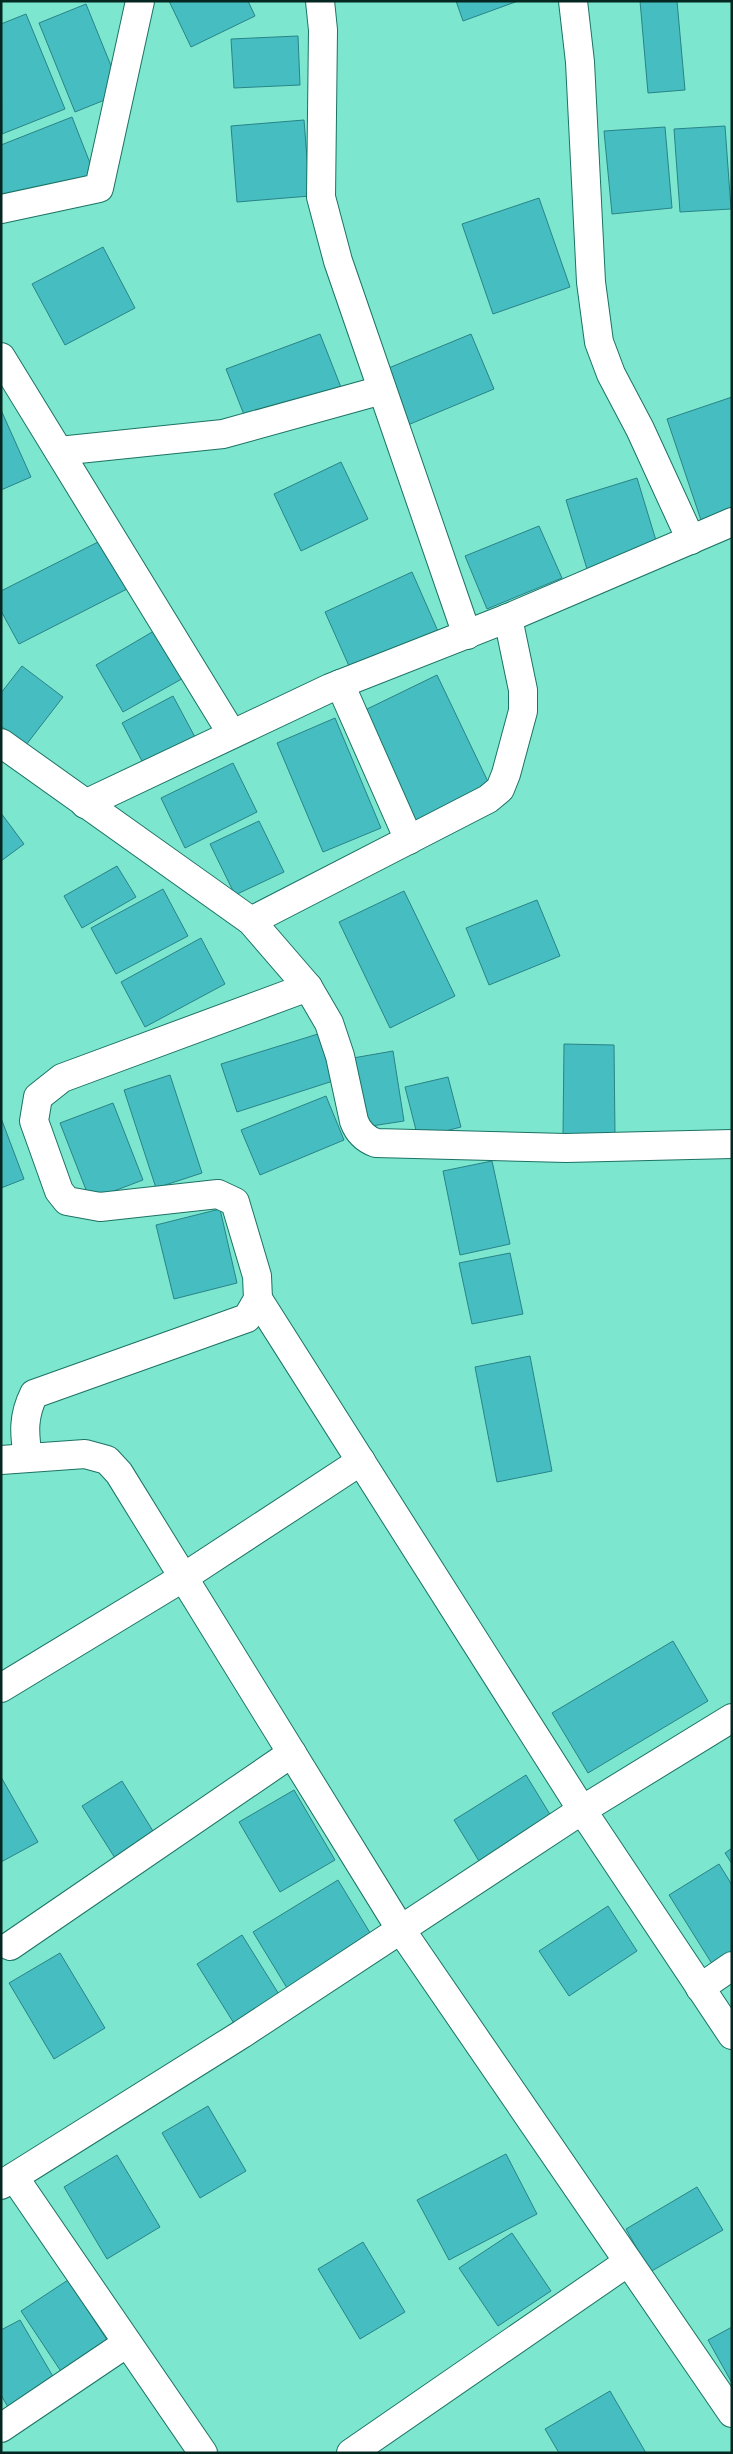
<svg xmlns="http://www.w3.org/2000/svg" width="733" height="2454" viewBox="0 0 733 2454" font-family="Karla,sans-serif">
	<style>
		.building { fill: #46bdc1; stroke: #298487 }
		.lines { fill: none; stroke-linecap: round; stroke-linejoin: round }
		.street-casing { stroke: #1c7364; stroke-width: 30 }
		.street { stroke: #fff; stroke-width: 28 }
	</style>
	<rect width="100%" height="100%" fill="#7ce6cf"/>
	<!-- building -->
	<g class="building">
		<polygon points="169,1 248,1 255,16 191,47"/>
		<polygon points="456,1 518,1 463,21"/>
		<polygon points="640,1 677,1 685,90 648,93"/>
		<polygon points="86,4 122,93 75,112 39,23"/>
		<polygon points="26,14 65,109 2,134 1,24"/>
		<polygon points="298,36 300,85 234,88 231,39"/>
		<polygon points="72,117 99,186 1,195 1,145"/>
		<polygon points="304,120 310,196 237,202 231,126"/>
		<polygon points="725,126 731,209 680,212 674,129"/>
		<polygon points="665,127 672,208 612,214 604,131"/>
		<polygon points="539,198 570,287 493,314 462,224"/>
		<polygon points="103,247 135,308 65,345 32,284"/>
		<polygon points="320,334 344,395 250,430 226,369"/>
		<polygon points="471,334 494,389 403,427 379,372"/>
		<polygon points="732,397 732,522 705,532 667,419"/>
		<polygon points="1,410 31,477 1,490"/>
		<polygon points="341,462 368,519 301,551 274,494"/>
		<polygon points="637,478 658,547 587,569 566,500"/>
		<polygon points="539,526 562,578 487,609 465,556"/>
		<polygon points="102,540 127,589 19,644 1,611 1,591"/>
		<polygon points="412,572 444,645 357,684 325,612"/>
		<polygon points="159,628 187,676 123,712 96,665"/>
		<polygon points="22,666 63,697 26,745 1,726 1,693"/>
		<polygon points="437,675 492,790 417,826 361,712"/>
		<polygon points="173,696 203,752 152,780 122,723"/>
		<polygon points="335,718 381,828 323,852 277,743"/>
		<polygon points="233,763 257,812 185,848 161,798"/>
		<polygon points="1,813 24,844 1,861"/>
		<polygon points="259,821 284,872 235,895 210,844"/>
		<polygon points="117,866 136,897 82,928 64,896"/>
		<polygon points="163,889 188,936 116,974 91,928"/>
		<polygon points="404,891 455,996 390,1028 339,922"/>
		<polygon points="537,900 560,956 489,985 466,928"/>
		<polygon points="201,938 225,984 145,1027 121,982"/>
		<polygon points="318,1034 333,1081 237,1112 221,1064"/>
		<polygon points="564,1044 614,1045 615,1135 563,1135"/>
		<polygon points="393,1051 404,1121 365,1127 353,1058"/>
		<polygon points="170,1075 202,1173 156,1188 124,1090"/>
		<polygon points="448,1077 461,1127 418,1138 405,1087"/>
		<polygon points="326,1096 344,1140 260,1175 241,1130"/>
		<polygon points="113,1103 143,1180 90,1200 60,1123"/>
		<polygon points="1,1118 24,1179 1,1188"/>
		<polygon points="492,1161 510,1244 460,1255 443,1171"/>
		<polygon points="220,1209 237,1283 174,1299 156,1225"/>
		<polygon points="510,1253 523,1314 472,1324 459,1263"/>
		<polygon points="530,1356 552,1471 497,1482 475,1367"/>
		<polygon points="673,1641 708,1701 588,1773 552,1713"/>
		<polygon points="526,1775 554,1821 482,1866 454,1820"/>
		<polygon points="1,1777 38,1842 1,1862"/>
		<polygon points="122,1781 166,1852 127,1877 82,1806"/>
		<polygon points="294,1790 335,1860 280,1892 239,1822"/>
		<polygon points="732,1848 732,1864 725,1853"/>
		<polygon points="719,1864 732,1885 732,1956 714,1967 669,1895"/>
		<polygon points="338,1880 375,1941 290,1993 253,1932"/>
		<polygon points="608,1906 637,1951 569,1996 539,1951"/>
		<polygon points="242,1935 285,2004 240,2033 197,1964"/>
		<polygon points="60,1953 105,2028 54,2059 9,1983"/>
		<polygon points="208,2106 246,2171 200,2198 162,2133"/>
		<polygon points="506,2154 537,2214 449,2260 417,2200"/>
		<polygon points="117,2155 160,2227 107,2259 64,2187"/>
		<polygon points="697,2187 723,2230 650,2272 626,2229"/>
		<polygon points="512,2233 551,2291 498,2326 459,2268"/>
		<polygon points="363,2242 405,2312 360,2339 318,2269"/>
		<polygon points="68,2280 111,2346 64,2376 21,2311"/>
		<polygon points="20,2320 62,2392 15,2419 1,2395 1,2330"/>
		<polygon points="732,2327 732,2383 708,2340"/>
		<polygon points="610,2391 646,2453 559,2453 545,2429"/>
	</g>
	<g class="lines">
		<defs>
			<g id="street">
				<polyline points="320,1 323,30 321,197 338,261 467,635"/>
				<polyline points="573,1 580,62 591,282 599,342 611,374 640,429 691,540"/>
				<polyline points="1,209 99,188 140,1"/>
				<polyline points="1,357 232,734"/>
				<polyline points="59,451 223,434 382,390"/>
				<polyline points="340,684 409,840"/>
				<path d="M1,743L251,921L308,987L329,1023L340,1056L354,1121C358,1132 365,1139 376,1143L566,1148L732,1144"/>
				<polyline points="85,804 330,688 508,618 732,522"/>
				<polyline points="251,921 488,799 500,789 506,774 523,711 523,690 508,618"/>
				<polyline points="258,1299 582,1810 732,2035"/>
				<path d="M28,1457C24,1433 23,1416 34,1394L247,1318L258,1299L257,1276L235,1202L218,1194L100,1207L67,1201L59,1191L34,1121L38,1097L62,1078L308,987"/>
				<polyline points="1,1460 85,1454 107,1460 119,1473 401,1930 732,2413"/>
				<polyline points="1,1688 184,1577 361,1461"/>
				<polyline points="10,1946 292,1753"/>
				<polyline points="700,1988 732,1966"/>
				<polyline points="14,2177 203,2453"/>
				<polyline points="1,2185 242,2034 582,1810 732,1718"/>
				<polyline points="1,2428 127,2343"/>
				<polyline points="351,2453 628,2262"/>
			</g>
		</defs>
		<!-- street casing -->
		<use href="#street" class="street-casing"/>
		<!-- street -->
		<use href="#street" class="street"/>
	</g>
	<!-- border -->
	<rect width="733" height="2454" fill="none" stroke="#042721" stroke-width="5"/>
</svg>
